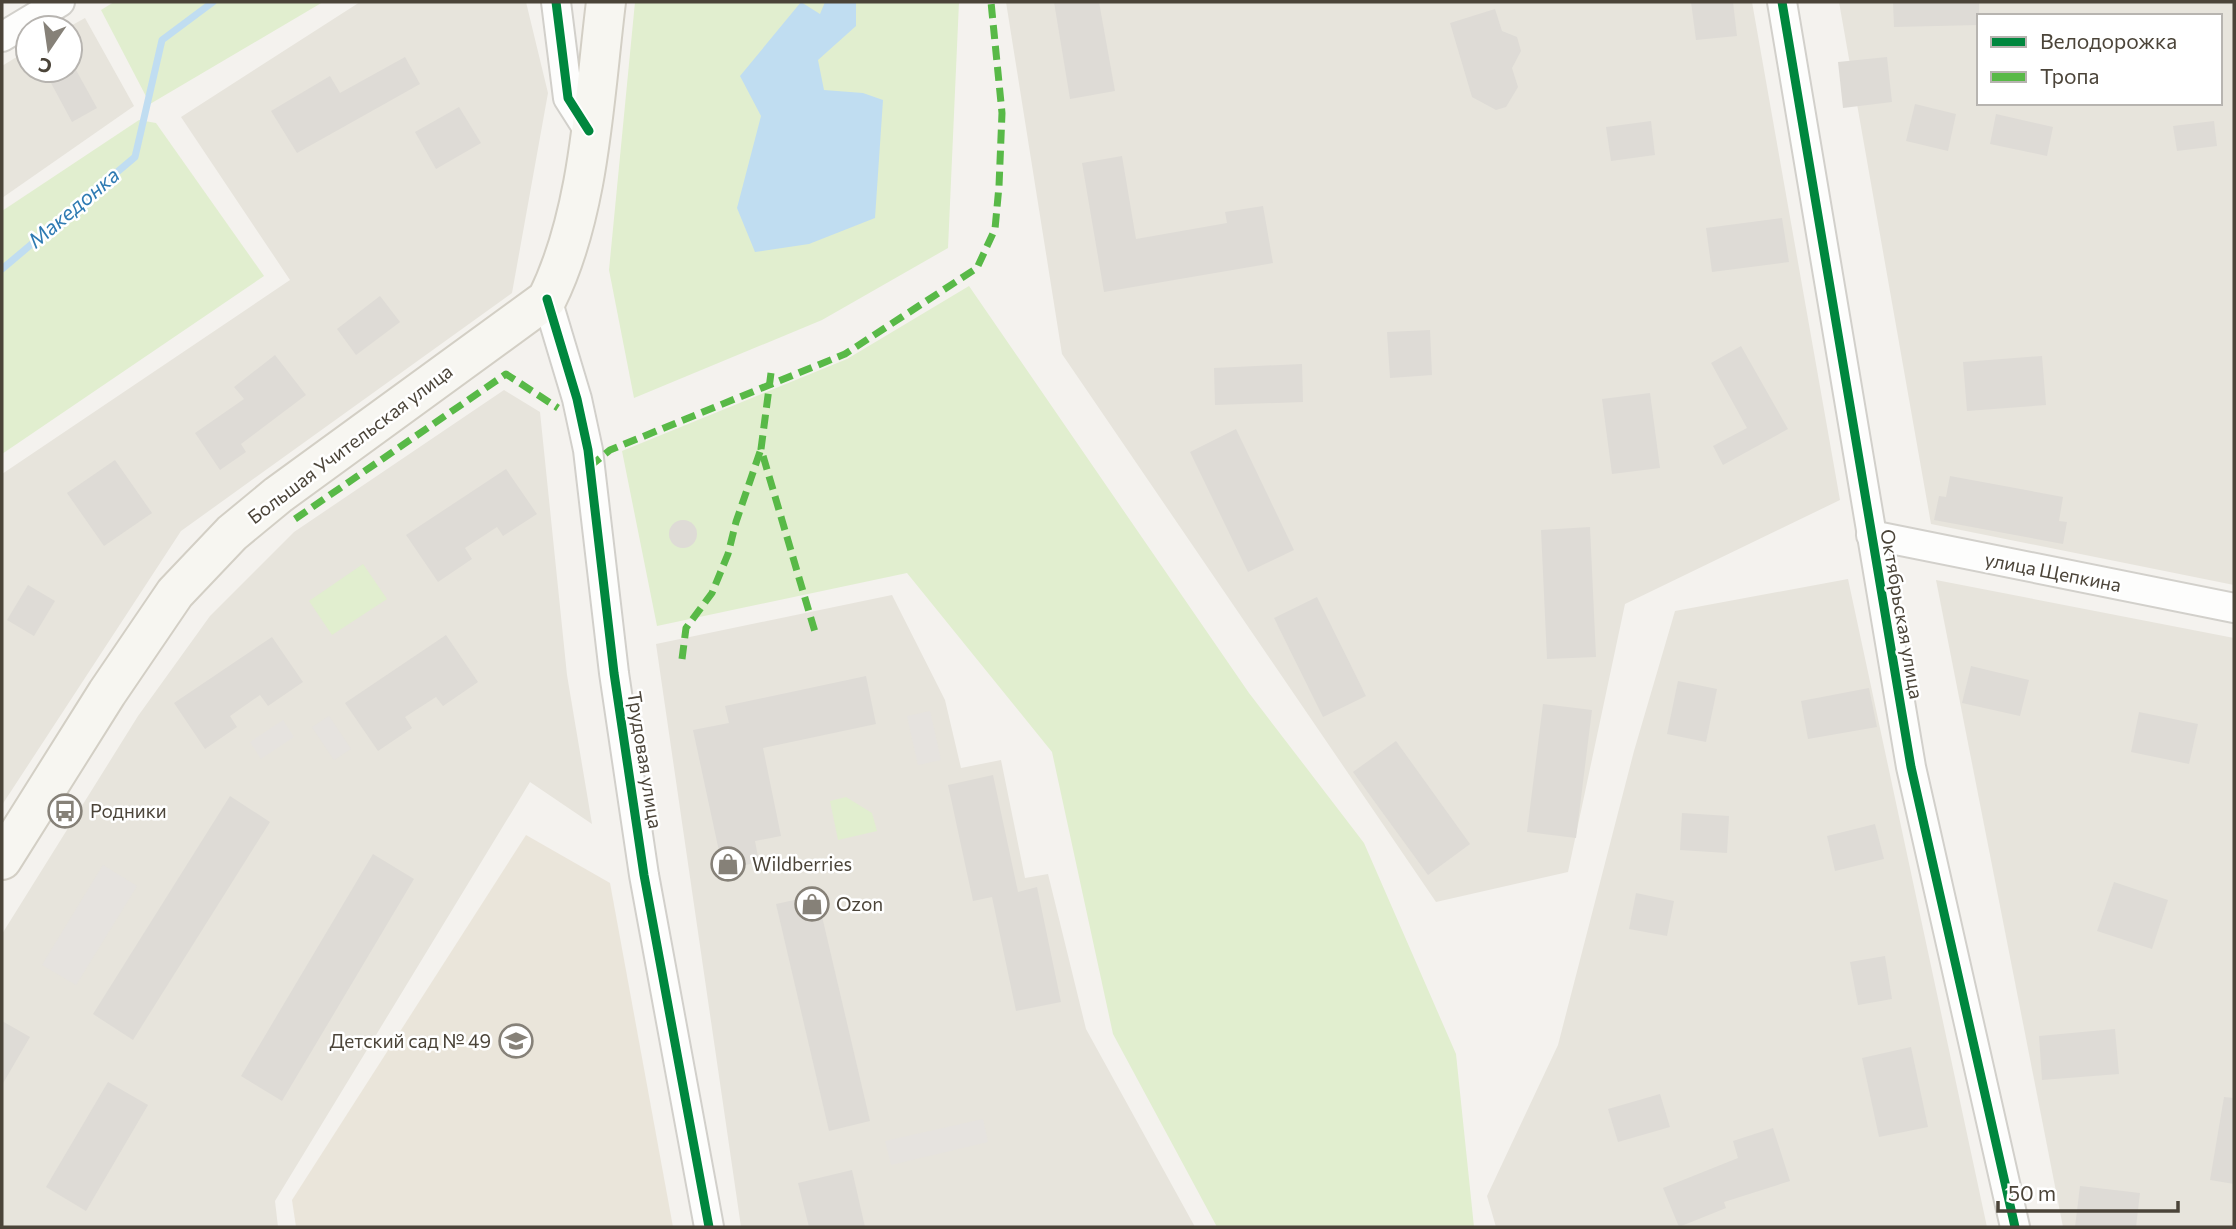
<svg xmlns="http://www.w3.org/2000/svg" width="2236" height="1229" viewBox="0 0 2236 1229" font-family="Commissioner,sans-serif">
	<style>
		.residential { fill: #e7e4dc; fill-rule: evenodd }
		.education { fill: #eae5da }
		.green { fill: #e1eecf }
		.parking { fill: #e6e3df }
		.water { fill: #c0ddf1 }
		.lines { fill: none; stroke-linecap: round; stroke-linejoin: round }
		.stream { stroke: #c0ddf1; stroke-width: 7 }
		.building { fill: #dedbd6 }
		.minor-casing { stroke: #d2d0cb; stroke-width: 32 }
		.secondary-casing { stroke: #d3cfc5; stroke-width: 42 }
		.minor { stroke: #fdfdfc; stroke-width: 28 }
		.secondary { stroke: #f7f6f1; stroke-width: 38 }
		.quiet { stroke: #58b947; stroke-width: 7; stroke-dasharray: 14 7; stroke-linecap: butt }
		.cycleway-casing { stroke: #fff; stroke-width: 13 }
		.cycleway { stroke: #00873e; stroke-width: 9 }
		.labels { text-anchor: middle; stroke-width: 5; stroke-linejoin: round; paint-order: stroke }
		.street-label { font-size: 19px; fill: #4b4439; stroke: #fff }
		.poi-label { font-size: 19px; fill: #4b4439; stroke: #fff; text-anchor: start }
		.water-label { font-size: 21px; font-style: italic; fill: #2e7ab2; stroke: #fff }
	</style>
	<rect width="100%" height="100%" fill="#f4f2ee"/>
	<!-- residential -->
	<g class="residential">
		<polygon points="360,2 526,2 548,93 512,293 181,531 2,805 2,474 290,280 181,117"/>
		<polygon points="1006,2 1752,2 1840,500 1625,604 1568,872 1436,902 1062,354"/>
		<path d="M1839,2H2234V585L1931,524ZM1979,16H2220V103H1979Z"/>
		<polygon points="85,18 134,106 2,198 2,66 28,50 28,70 70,70 70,28 67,28"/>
		<polygon points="504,390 540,412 567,675 592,824 530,782 275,1201 278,1227 2,1227 2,934 138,716 210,616 294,532"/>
		<polygon points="1848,579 1987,1227 1496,1227 1487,1196 1558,1045 1634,751 1675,611"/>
		<polygon points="1936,580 2234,638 2234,1227 2063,1227"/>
		<polygon points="892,595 945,700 961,768 1001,760 1025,878 1048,874 1086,1029 1195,1227 741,1227 656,644"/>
	</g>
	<!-- education -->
	<polygon class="education" points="526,835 610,883 673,1227 296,1227 292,1200"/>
	<!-- green -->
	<g class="green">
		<polygon points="114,2 323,2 150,104 101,10"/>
		<polygon points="635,2 959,2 948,248 822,320 634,398 609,270"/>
		<polygon points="139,120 156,123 264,276 2,454 2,211"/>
		<polygon points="969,286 1249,693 1364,843 1456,1054 1474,1227 1217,1227 1113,1034 1052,752 907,573 657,626 622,451 847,359"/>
		<polygon points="363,564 387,599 332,635 309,601"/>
		<polygon points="846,797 872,813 877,831 838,840 830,801"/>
	</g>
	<!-- parking -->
	<g class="parking">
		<polygon points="930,711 941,760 918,765 907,716"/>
		<polygon points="329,716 351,749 334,760 312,727"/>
		<polygon points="283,720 294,737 261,759 250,742"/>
		<polygon points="103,865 137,886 76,985 42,965"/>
		<polygon points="983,1119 988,1142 891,1165 885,1141"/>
	</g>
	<!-- water -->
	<polygon class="water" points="801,2 820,14 825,2 856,2 856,26 818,60 824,90 863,93 883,100 875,218 809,244 755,252 737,208 761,116 740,76"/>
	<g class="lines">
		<!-- stream -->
		<polyline class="stream" points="2,269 135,157 162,40 213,2"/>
	</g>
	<!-- building -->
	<g class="building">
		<polygon points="1054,2 1099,2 1115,91 1070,99"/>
		<polygon points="1691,2 1733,2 1737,36 1696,40"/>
		<polygon points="1893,2 1979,2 1979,25 1894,27"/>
		<polygon points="1495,9 1502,31 1517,37 1521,51 1512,68 1518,87 1506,107 1496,110 1472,97 1450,23"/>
		<polygon points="405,57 420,84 297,153 271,111 330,76 340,93"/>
		<polygon points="1887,57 1892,102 1843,108 1838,62"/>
		<polygon points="44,70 76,70 97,108 72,122"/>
		<polygon points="1915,104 1956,114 1948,151 1906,141"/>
		<polygon points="459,107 481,143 436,169 415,132"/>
		<polygon points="1996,114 2053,127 2047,156 1990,144"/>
		<polygon points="1651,121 1655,155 1611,161 1606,127"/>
		<polygon points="2214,121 2217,146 2177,151 2173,126"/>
		<polygon points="1122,156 1136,239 1227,223 1225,212 1263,206 1273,263 1104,292 1082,163"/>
		<polygon points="1782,218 1789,262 1712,272 1706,228"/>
		<polygon points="380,296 400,322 356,355 337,329"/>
		<polygon points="1430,330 1432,375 1390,378 1387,332"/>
		<polygon points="1741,346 1788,429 1723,465 1713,446 1747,428 1711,363"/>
		<polygon points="275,355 306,395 241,444 246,452 220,470 195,433 244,399 234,387"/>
		<polygon points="2042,356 2046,405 1967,411 1963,362"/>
		<polygon points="1302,364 1303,402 1215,405 1214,368"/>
		<polygon points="1650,393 1660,468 1612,474 1602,399"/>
		<polygon points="1236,429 1294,550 1248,572 1190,452"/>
		<polygon points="115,460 152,513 104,546 67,493"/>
		<polygon points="506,469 537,514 503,536 497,527 465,548 472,559 438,582 406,535"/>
		<polygon points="1950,476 2063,497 2059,521 2067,522 2063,544 1934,520 1939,496 1946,497"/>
		<circle cx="683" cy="534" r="14"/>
		<polygon points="1590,527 1596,657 1547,659 1541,530"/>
		<polygon points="28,585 55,601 34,636 7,620"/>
		<polygon points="1317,597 1366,696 1323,717 1274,618"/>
		<polygon points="446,635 478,682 443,706 436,697 405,717 412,728 378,751 345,703"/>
		<polygon points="272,637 303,682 268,706 260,695 230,716 237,727 205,749 174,703"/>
		<polygon points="1971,666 2029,680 2020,716 1962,703"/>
		<polygon points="866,676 876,724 763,748 781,836 755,841 759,862 723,870 693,730 729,723 725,706"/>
		<polygon points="1678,681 1717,689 1706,742 1667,734"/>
		<polygon points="1869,688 1877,727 1808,739 1801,701"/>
		<polygon points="1543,704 1592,710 1576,838 1527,832"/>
		<polygon points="2139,712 2198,724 2189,764 2131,752"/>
		<polygon points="1396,741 1470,844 1428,875 1353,772"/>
		<polygon points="993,775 1018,892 1037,887 1061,1002 1016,1011 992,897 973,901 948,785"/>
		<polygon points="230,796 270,822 133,1040 93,1014"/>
		<polygon points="1682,813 1729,816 1727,853 1680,850"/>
		<polygon points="1875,824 1884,859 1835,871 1827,836"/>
		<polygon points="373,854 414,879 282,1101 241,1076"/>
		<polygon points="2114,882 2168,900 2152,949 2097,931"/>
		<polygon points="1636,893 1674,901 1667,936 1629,929"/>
		<polygon points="817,895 870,1121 829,1131 776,904"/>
		<polygon points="1885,956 1892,999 1858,1005 1850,962"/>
		<polygon points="2,1021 30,1037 2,1085"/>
		<polygon points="2115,1029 2119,1074 2042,1080 2039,1036"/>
		<polygon points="1911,1047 1928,1127 1879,1137 1862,1058"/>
		<polygon points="108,1082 148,1105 86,1211 46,1187"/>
		<polygon points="1660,1094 1670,1127 1618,1142 1608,1109"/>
		<polygon points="2224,1097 2234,1098 2234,1184 2210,1180"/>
		<polygon points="1773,1128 1790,1181 1724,1202 1726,1208 1679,1227 1663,1188 1738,1158 1733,1141"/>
		<polygon points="852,1170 865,1227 809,1227 798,1183"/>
		<polygon points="2080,1186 2140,1193 2136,1227 2075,1227"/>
	</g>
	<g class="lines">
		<defs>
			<g id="minor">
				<polyline points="556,2 568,98 589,131"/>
				<polyline points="1782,2 1911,767 2015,1227"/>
				<polyline points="2,37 60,2"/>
				<polyline points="547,299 577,399 588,450 614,673 644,875 709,1227"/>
				<polyline points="1871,535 2234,608"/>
			</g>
			<path id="secondary" d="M2,860L107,693L175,593L232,533L278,495L547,299C590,212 594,98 606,2"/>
		</defs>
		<!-- minor casing -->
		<use href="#minor" class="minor-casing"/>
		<!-- secondary casing -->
		<use href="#secondary" class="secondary-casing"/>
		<!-- minor -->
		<use href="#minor" class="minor"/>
		<!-- secondary -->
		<use href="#secondary" class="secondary"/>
		<!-- quiet -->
		<g class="quiet">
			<polyline points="771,373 761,449 815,632"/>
			<polyline points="589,467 610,450 845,354 977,268 995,229 999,186 1002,113 991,2"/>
			<polyline points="295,519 506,374 558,408"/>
			<polyline points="682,659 686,628 712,593 728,554 736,522 761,449"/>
		</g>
		<defs>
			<g id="cycleway">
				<polyline points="556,2 568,98 589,131"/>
				<polyline points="1782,2 1911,767 2015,1227"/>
				<polyline points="547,299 577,399 588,450 614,673 644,875 709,1227"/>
			</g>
		</defs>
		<!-- cycleway casing -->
		<use href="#cycleway" class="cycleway-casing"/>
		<!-- cycleway -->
		<use href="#cycleway" class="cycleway"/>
	</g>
	<!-- icons -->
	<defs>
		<symbol id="bus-ring" viewBox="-11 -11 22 22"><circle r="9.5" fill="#fff" stroke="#868178" stroke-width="1.5"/><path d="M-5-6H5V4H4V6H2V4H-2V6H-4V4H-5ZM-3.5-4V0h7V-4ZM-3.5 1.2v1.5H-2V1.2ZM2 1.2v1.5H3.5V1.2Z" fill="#868178"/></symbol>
		<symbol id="shop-ring" viewBox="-11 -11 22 22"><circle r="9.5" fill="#fff" stroke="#868178" stroke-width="1.5"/><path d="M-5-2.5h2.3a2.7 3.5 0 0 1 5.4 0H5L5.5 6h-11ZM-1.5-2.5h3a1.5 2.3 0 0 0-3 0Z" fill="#868178"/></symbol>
		<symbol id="school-ring" viewBox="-11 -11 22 22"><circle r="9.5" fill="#fff" stroke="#868178" stroke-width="1.5"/><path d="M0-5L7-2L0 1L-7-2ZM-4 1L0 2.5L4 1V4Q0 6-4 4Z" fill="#868178"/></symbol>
	</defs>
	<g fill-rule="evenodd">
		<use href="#bus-ring" x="46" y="792" width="38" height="38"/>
		<use href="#shop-ring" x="709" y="845" width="38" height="38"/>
		<use href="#shop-ring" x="793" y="885" width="38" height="38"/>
		<use href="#school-ring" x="497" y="1022" width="38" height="38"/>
	</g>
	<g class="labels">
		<!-- street labels -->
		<g class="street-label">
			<text transform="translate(350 444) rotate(-37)" y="7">Большая Учительская улица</text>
			<text transform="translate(2053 572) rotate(11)" y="7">улица Щепкина</text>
			<text transform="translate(1902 614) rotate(80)" y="7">Октябрьская улица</text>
			<text transform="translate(645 760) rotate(81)" y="7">Трудовая улица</text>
		</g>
		<!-- poi labels -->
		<g class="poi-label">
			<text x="90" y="818">Родники</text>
			<text x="752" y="871">Wildberries</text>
			<text x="836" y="911">Ozon</text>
			<text x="491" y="1048" text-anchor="end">Детский сад № 49</text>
		</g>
		<!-- water labels -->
		<g class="water-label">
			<text transform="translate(74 208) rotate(-40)" y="7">Македонка</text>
		</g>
	</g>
	<!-- border -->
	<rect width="2236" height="1229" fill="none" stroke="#4b4439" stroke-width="7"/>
	<!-- legend -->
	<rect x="1977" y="14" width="245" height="91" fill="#ffffff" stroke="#b7b4b0" stroke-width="2"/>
	<rect x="1991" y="37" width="35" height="10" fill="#00873e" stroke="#b7b4b0" stroke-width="2"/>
	<text x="2040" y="49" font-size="21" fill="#4b4439">Велодорожка</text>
	<rect x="1991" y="72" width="35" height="10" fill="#58b947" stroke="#b7b4b0" stroke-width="2"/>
	<text x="2040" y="84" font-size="21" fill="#4b4439">Тропа</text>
	<!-- north arrow -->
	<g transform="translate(49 49) rotate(193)"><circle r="33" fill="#ffffff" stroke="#b7b4b0" stroke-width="2"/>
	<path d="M0-5L12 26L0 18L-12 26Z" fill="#868178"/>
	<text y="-10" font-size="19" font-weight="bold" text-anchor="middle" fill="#4b4439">С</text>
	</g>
	<!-- scale -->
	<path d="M1998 1201v10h180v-10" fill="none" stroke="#4b4439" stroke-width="3.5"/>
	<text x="2008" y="1201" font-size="21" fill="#4b4439" stroke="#ffffff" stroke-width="5" paint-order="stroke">50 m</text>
</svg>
